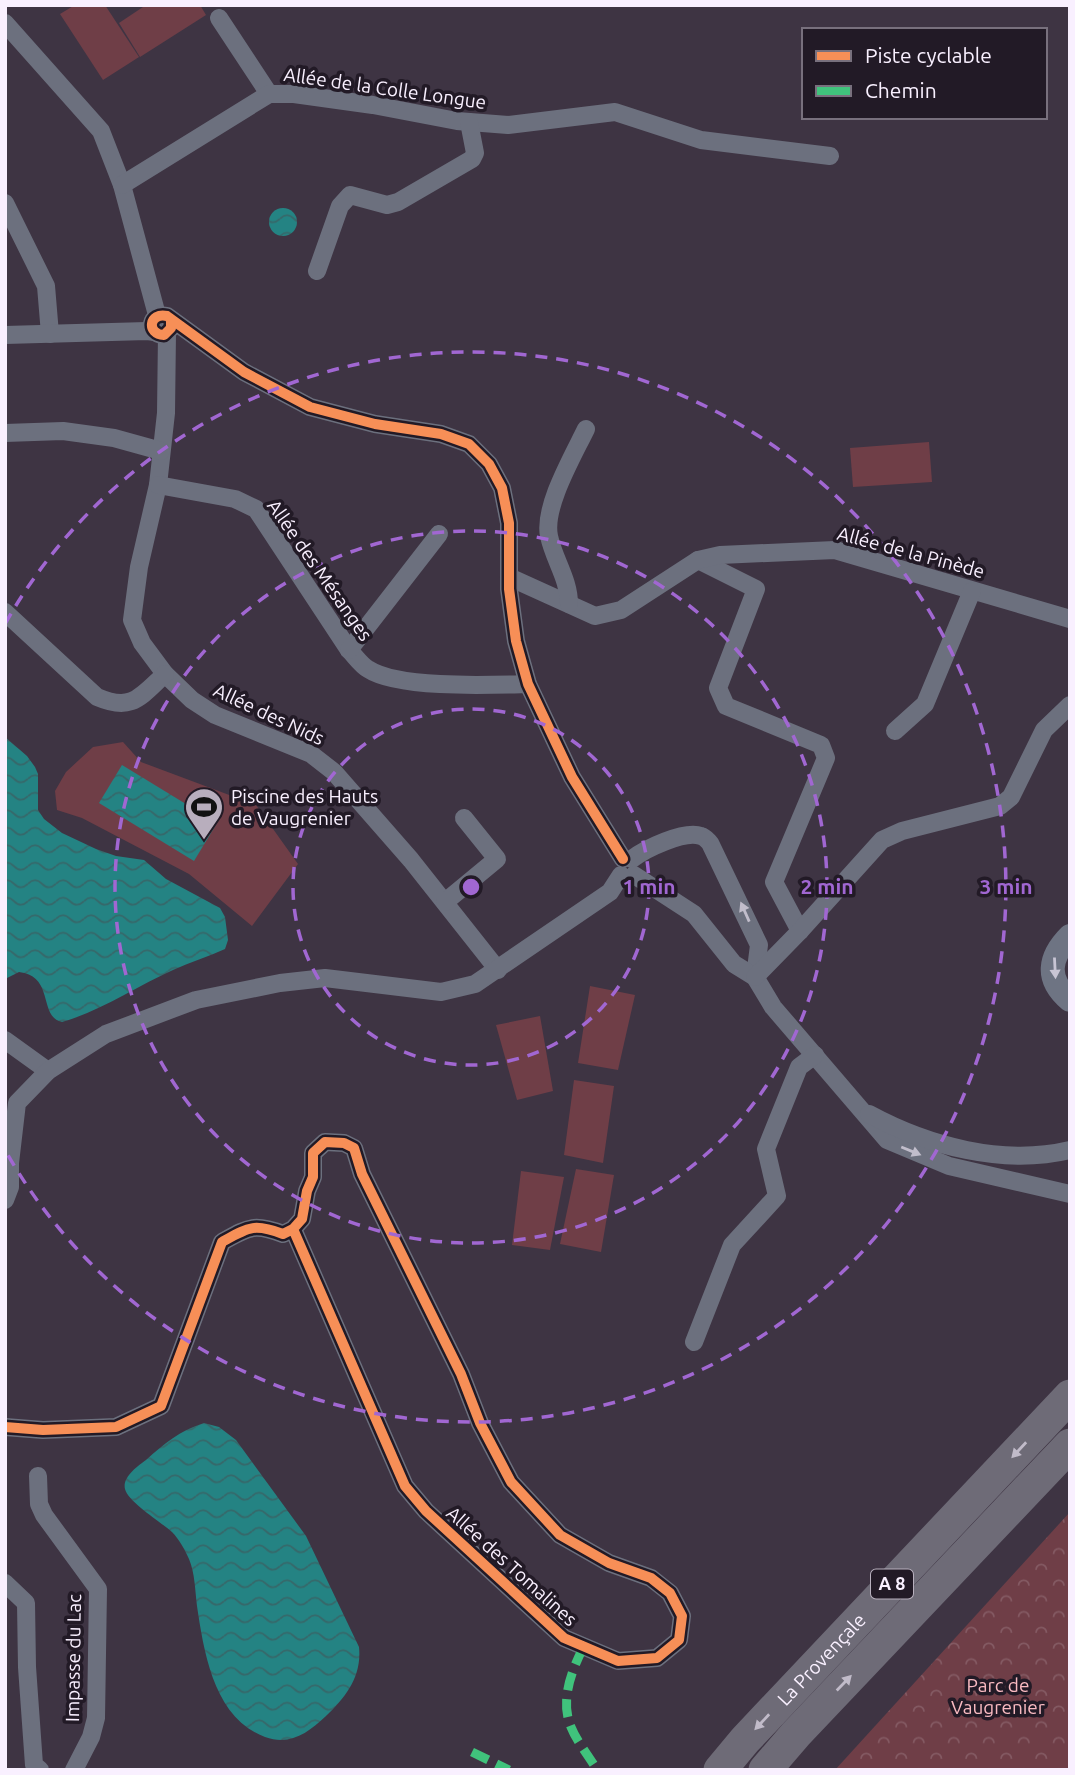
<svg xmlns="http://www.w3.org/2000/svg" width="1075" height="1775" viewBox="0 0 1075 1775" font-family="Ubuntu,sans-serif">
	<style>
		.park { fill: url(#park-crowns) }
		.pitch { fill: #6f3e47 }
		.water { fill: url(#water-waves) }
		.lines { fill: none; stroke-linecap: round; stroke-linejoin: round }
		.street { stroke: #6c707e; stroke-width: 18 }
		.secondary { stroke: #6e7483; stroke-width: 24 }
		.highway { stroke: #6e6b77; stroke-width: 33 }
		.quiet { stroke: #40c37c; stroke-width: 9; stroke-dasharray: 18 9; stroke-linecap: butt }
		.cycleway-casing { stroke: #221a26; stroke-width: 15 }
		.cycleway { stroke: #f78f57; stroke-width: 10 }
		.oneway { fill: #c1bdcb }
		.oneway2 { fill: #c8c5d4 }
		.oneway3 { fill: #c1bbc9 }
		.ring { fill: none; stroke: #a167d2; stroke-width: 3.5; stroke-dasharray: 12 9 }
		.labels { text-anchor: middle; stroke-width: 7; stroke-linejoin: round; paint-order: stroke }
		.shield { fill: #221a26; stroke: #b8b0be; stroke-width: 2 }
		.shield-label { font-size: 18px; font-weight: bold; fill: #f9f0ff }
		.street-label { font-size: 19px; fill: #f9f0ff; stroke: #221a26 }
		.poi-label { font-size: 19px; fill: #f9f0ff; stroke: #221a26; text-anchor: start }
		.park-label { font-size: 19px; fill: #f9bac1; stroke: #221a26 }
		.centre { fill: #a167d2; stroke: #221a26; stroke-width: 3.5 }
		.ring-label { font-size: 21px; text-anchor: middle; font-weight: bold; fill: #a167d2; stroke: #221a26; stroke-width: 7; stroke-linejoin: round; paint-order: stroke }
	</style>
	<defs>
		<pattern id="park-crowns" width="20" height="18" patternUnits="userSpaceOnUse" patternTransform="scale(1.75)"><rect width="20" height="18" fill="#6f3e47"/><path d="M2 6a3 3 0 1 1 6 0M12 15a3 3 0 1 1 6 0" fill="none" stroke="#845a63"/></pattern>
		<pattern id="water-waves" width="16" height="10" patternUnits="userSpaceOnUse" patternTransform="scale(1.75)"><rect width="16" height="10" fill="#248383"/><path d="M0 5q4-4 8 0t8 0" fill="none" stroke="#36686a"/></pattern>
	</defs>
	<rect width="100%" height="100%" fill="#3e3443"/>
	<!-- park -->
	<polygon class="park" points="1070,1512 1070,1770 835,1770"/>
	<!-- pitch -->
	<g class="pitch">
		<polygon points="75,5 105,5 139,57 103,80 60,14"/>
		<polygon points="146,5 200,5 206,15 140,57 119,23"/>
		<polygon points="929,442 932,482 853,487 850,448"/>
		<polygon points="123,742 141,762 256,805 298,864 252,926 189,874 82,818 57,810 55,791 66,772 93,747"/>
		<polygon points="590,986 635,995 618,1070 578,1063"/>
		<polygon points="540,1016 553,1091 517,1100 496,1025"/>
		<polygon points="574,1080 614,1086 603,1163 564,1155"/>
		<polygon points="576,1169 614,1175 601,1252 560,1244"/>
		<polygon points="521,1171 564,1177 550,1250 512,1245"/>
	</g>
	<!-- water -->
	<g class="water">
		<circle cx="283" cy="222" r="14"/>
		<path d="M5,737L27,756L35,767L38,774V810L44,819L62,833L96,849L116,856L144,860L166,879L220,908L225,917L228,940L225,949C208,957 190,962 173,970C137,986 101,1011 62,1022C38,1017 55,976 19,972L5,979Z"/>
		<polygon points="122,765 217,823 194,861 99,803"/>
		<path d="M204,1423L219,1427L236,1440L306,1536L359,1647C362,1676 346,1697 326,1716C308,1733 290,1746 265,1737C214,1718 204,1653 197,1606C195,1591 195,1573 189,1559C185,1550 179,1539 172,1532C161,1522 128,1502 125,1489C122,1477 138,1466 146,1460C165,1443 179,1431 204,1423Z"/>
	</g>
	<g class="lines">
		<!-- street -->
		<g class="street">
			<polyline points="219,18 269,94"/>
			<polyline points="5,23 101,131 122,185 157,315"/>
			<polyline points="122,185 269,94 294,94 373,105 457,121 508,125 615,112 701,140 830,156"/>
			<polyline points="5,203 46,286 50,334"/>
			<polyline points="317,271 340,206 350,195 387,205 398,202 472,159 475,153 469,122"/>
			<path d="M171,321V328L164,335C146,334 149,312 167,316L244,372L310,407L375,424L441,434L469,444L489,464L502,488L509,523V589L516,641L528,684L572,777L623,859"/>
			<polyline points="167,333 166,413 158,485 139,567 132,620 142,643 165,674 192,700 215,715 311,754 334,772 411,860 498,970"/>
			<polyline points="5,335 147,331 155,332"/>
			<polyline points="5,433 63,431 114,438 161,451"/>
			<path d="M158,485L235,499L256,509L349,650C355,656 361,665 368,669C398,689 491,685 528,684"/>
			<polyline points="698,560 756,589 718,688 726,706 821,745 826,758 774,882 800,931"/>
			<polyline points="509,577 595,616 621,610 698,560 720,555 835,550 1070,619"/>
			<path d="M569,604C569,579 554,560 549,536C543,507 573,456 586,429"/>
			<path d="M5,612L97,697C132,712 140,697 165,674"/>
			<polyline points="349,650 439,534"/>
			<polyline points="895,731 925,704 972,591"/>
			<path d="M632,859C645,849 684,830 701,836C705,837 707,840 710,843L759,945L755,977"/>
			<polyline points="634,875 694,914 734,964 755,977 773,1007 887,1140 949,1166 1070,1194"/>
			<polyline points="445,902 497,859 464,818"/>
			<polyline points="755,977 800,931 882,840 902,831 1000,806 1011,797 1044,730 1070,705"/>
			<polyline points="5,1040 48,1071"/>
			<path d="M869,1114C928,1146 1003,1166 1070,1150"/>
			<polyline points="5,1200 10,1187 10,1163 17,1103 48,1071 106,1034 196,1000 280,983 325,978 441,992 475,984 610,892 621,875"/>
			<polyline points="694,1342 732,1245 777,1196 766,1149 799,1067 815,1055"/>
			<path d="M5,1427L43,1430L116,1427L161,1406L222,1242C249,1227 254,1223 283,1234L293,1229L302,1219L307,1191L313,1177V1153L325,1142L344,1143L354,1148L362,1174L461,1374L480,1423L511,1482L560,1535L609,1563L651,1578L670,1593L682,1616L679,1640L657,1658L618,1661L564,1638L426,1511L405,1486L293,1229"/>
			<polyline points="38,1476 39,1504 44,1515 98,1589 96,1718 91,1737 74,1770"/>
			<polyline points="5,1583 26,1603 27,1667 34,1765 40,1770"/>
		</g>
		<!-- secondary -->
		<path class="secondary" d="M1070,936C1049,957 1045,979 1070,1000"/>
		<!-- highway -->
		<g class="highway">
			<path id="s1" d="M720,1770L745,1740L1070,1396"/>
			<polyline points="765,1770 796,1734 1070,1445"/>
		</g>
		<!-- quiet -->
		<g class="quiet">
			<path d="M583,1648C571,1672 560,1701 571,1727C577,1742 589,1756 597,1770"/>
			<polyline points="472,1752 509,1770"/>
		</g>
		<defs>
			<g id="cycleway">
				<path d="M171,321V328L164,335C146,334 149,312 167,316L244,372L310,407L375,424L441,434L469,444L489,464L502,488L509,523V589L516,641L528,684L572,777L623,859"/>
				<path d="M5,1427L43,1430L116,1427L161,1406L222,1242C249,1227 254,1223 283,1234L293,1229L302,1219L307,1191L313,1177V1153L325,1142L344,1143L354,1148L362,1174L461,1374L480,1423L511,1482L560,1535L609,1563L651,1578L670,1593L682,1616L679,1640L657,1658L618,1661L564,1638L426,1511L405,1486L293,1229"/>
			</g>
		</defs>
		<!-- cycleway casing -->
		<use href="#cycleway" class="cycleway-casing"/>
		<!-- cycleway -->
		<use href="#cycleway" class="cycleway"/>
	</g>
	<!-- one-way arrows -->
	<defs><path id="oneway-solid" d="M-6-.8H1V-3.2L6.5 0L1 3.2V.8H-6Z" transform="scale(1.75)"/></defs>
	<g class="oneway">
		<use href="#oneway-solid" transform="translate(745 912) rotate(-114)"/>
		<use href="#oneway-solid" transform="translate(911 1151) rotate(22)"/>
	</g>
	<use class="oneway2" href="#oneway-solid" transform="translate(1055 968) rotate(87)"/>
	<g class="oneway3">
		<use href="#oneway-solid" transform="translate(1019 1450) rotate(133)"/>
		<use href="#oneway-solid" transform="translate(844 1683) rotate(-46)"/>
		<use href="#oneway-solid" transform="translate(762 1722) rotate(133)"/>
	</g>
	<!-- distance rings -->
	<g class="ring">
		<circle cx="471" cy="887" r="178"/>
		<circle cx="471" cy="887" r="356"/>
		<path d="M5 624A535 535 0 1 1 5 1150"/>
	</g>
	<!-- icons -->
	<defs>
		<symbol id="stadium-pin" viewBox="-11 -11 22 30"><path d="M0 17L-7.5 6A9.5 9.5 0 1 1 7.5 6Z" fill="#b8aebd" stroke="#221a26"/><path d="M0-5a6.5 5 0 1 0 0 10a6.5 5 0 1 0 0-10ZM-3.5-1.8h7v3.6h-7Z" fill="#111"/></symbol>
	</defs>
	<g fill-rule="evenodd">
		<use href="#stadium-pin" x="182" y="785" width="44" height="60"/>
	</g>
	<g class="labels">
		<!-- shield labels -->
		<rect class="shield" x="871" y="1569.5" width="42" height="29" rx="5"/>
		<g class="shield-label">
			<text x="892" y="1590">A 8</text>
		</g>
		<!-- street labels -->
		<g class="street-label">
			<text transform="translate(385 88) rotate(8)" y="7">Allée de la Colle Longue</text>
			<text transform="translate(911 552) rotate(15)" y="7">Allée de la Pinède</text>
			<text transform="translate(320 570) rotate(55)" y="7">Allée des Mésanges</text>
			<text transform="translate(269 714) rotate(25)" y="7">Allée des Nids</text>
			<text transform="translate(512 1566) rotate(42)" y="7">Allée des Tomalines</text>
			<text transform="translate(73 1658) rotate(-89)" y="7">Impasse du Lac</text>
			<text dy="7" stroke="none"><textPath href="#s1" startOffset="150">La Provençale</textPath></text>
		</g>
		<!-- poi labels -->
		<g class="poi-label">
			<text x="231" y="803">Piscine des Hauts<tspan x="231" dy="22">de Vaugrenier</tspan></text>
		</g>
		<!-- park labels -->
		<g class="park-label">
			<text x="998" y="1692">Parc de<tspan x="998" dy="22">Vaugrenier</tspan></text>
		</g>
	</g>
	<circle cx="471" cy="887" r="10" class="centre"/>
	<g class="ring-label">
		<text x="649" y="894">1 min</text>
		<text x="827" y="894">2 min</text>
		<text x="1006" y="894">3 min</text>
	</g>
	<!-- border -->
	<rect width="1075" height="1775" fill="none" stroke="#f9f0ff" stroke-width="14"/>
	<!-- legend -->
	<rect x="802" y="28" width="245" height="91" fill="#221a26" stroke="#78707d" stroke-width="2"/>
	<rect x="816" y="51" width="35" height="10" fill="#f78f57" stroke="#78707d" stroke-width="2"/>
	<text x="865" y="63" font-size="21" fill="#f9f0ff">Piste cyclable</text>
	<rect x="816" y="86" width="35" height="10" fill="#40c37c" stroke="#78707d" stroke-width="2"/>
	<text x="865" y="98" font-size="21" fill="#f9f0ff">Chemin</text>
</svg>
